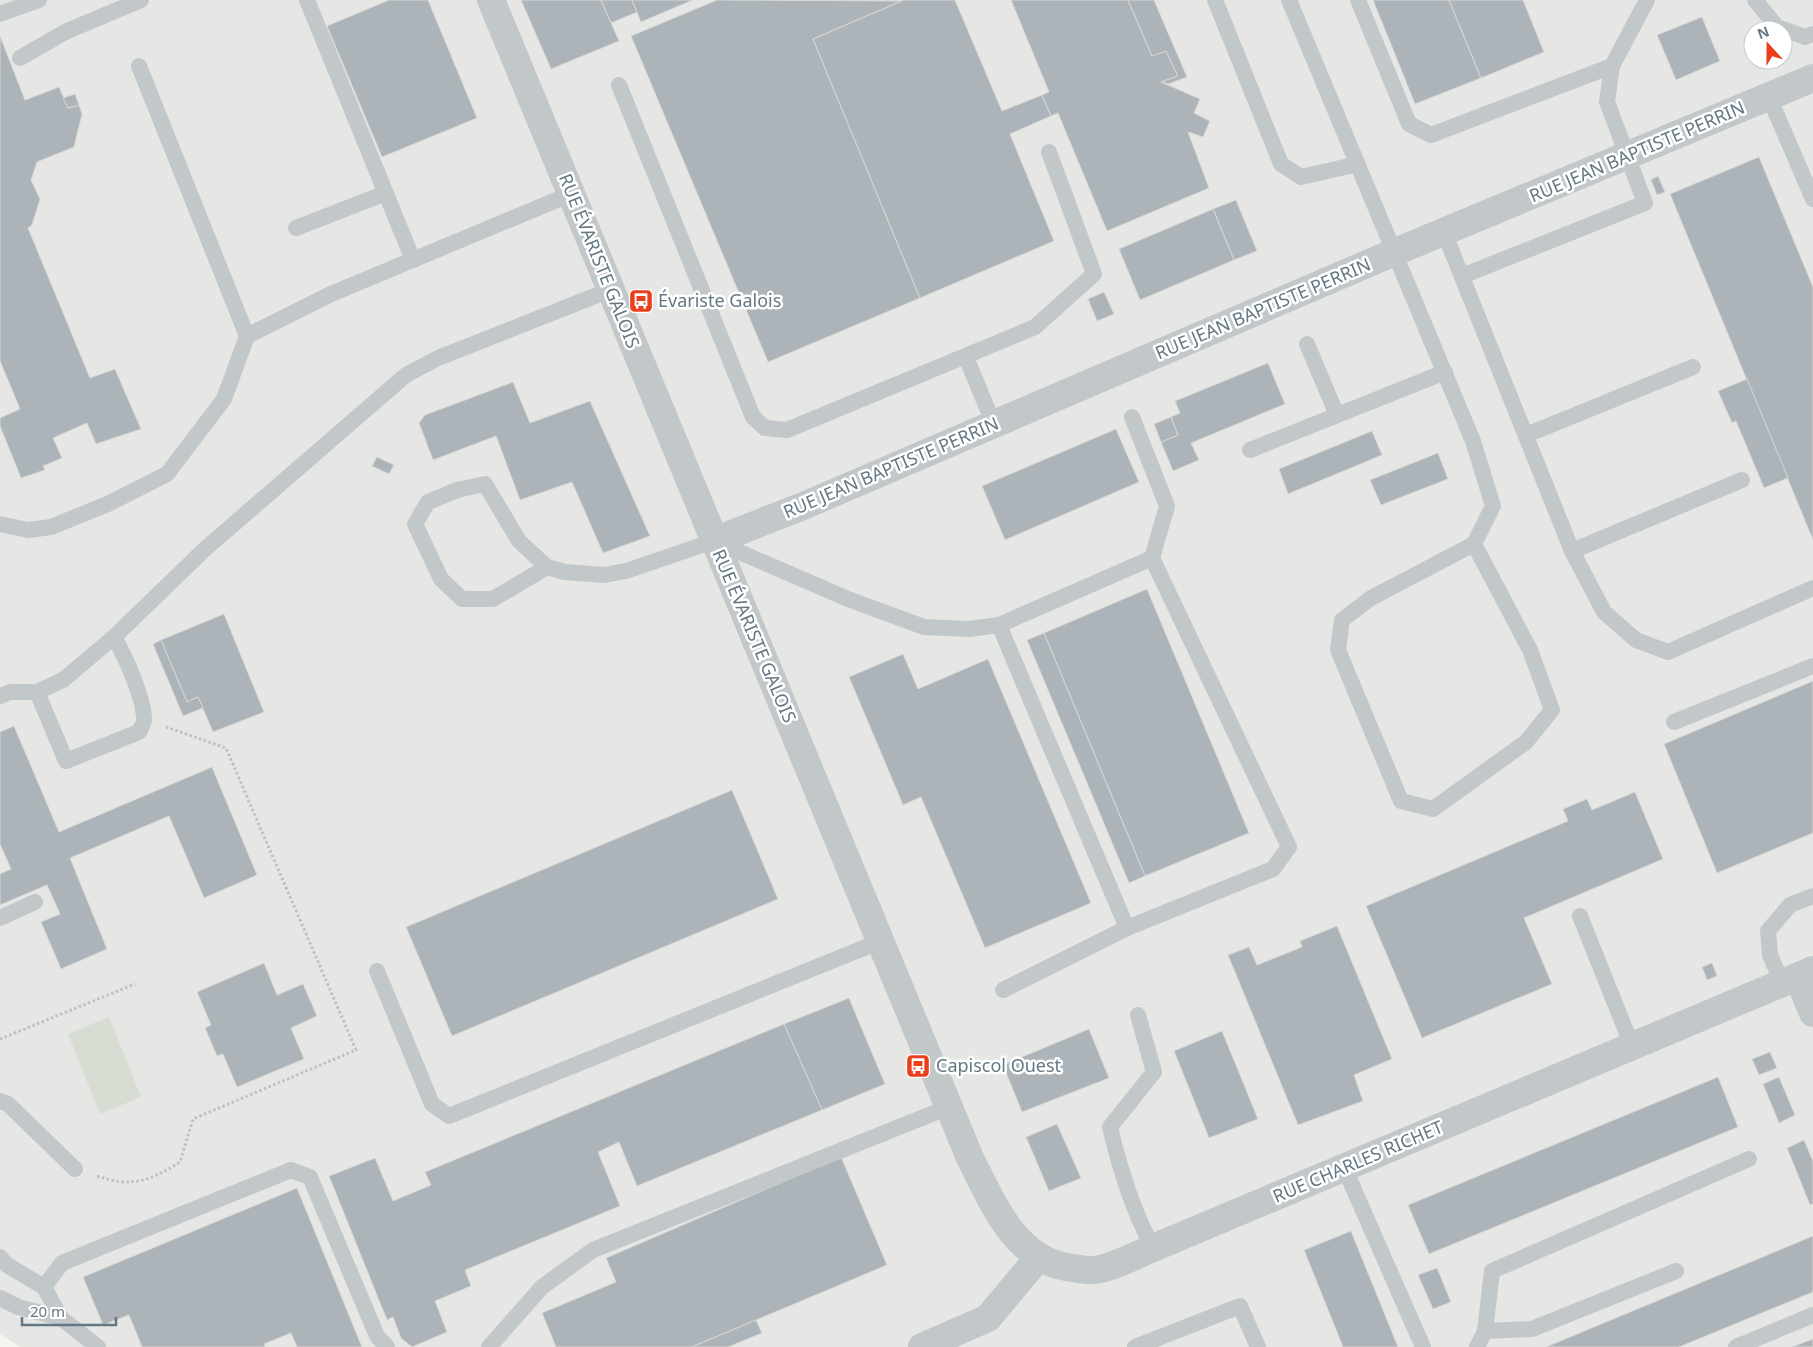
<svg xmlns="http://www.w3.org/2000/svg" width="1813" height="1347" viewBox="0 0 1813 1347" font-family="'Noto Sans',sans-serif">
	<style>
		.built { fill: #e6e7e5; fill-rule: evenodd }
		.green { fill: #d7ddd2 }
		.building { fill: #acb4b9; stroke: #d7d7d4 }
		.lines { fill: none; stroke-linecap: round; stroke-linejoin: round }
		.path { stroke: #bec0c2; stroke-width: 3; stroke-dasharray: 2.5 2.5; stroke-linecap: butt }
		.lane { stroke: #c2c7c9; stroke-width: 16 }
		.street { stroke: #c2c7c9; stroke-width: 28 }
		.labels { text-anchor: middle; stroke-width: 5; stroke-linejoin: round; paint-order: stroke }
		.street-label { font-size: 18px; fill: #637784; stroke: #fff }
		.poi-label { font-size: 18px; fill: #637784; stroke: #fff; text-anchor: start }
	</style>
	<rect width="100%" height="100%" fill="#f6f5f1"/>
	<!-- built -->
	<path class="built" d="M0,0H1813V1347H20L0,1334ZM1753,30H1783V60H1753Z"/>
	<!-- green -->
	<polygon class="green" points="109,1017 141,1097 100,1114 68,1034"/>
	<!-- building -->
	<g class="building">
		<polygon points="389,0 428,0 477,118 382,157 327,26"/>
		<polygon points="521,0 601,0 619,41 551,69"/>
		<polygon points="601,0 632,0 637,12 611,23"/>
		<polygon points="632,0 693,0 641,22"/>
		<polygon points="717,0 902,1 813,39 920,298 768,362 631,36"/>
		<polygon points="904,0 955,0 1002,111 1042,95 1051,116 1010,134 1054,241 920,298 813,39"/>
		<polygon points="1011,0 1128,0 1152,56 1166,51 1178,76 1161,82 1200,99 1194,113 1210,121 1203,137 1188,132 1209,188 1107,231 1058,113 1051,116 1042,95 1049,92"/>
		<polygon points="1128,0 1154,0 1187,77 1168,84 1161,82 1178,76 1166,51 1152,56"/>
		<polygon points="1373,0 1449,0 1481,78 1415,104"/>
		<polygon points="1449,0 1523,0 1544,52 1481,78"/>
		<polygon points="1702,17 1720,61 1676,80 1657,35"/>
		<polygon points="0,36 25,100 59,87 68,108 79,105 82,114 74,147 37,162 31,180 40,199 32,225 28,228 90,378 115,369 141,429 96,444 87,423 53,438 62,458 43,466 45,470 21,478 0,426 0,418 20,409 0,361"/>
		<polygon points="75,94 79,105 68,108 63,98"/>
		<polygon points="1759,157 1813,287 1813,540 1670,194"/>
		<polygon points="1658,176 1665,192 1657,195 1651,180"/>
		<polygon points="1236,200 1257,251 1234,260 1213,209"/>
		<polygon points="1213,209 1234,260 1140,300 1119,249"/>
		<polygon points="1104,292 1114,314 1097,321 1088,299"/>
		<polygon points="1268,363 1285,404 1191,443 1199,460 1173,471 1161,442 1178,435 1171,417 1180,413 1175,401"/>
		<polygon points="1747,379 1788,478 1764,488 1736,421 1732,423 1718,391"/>
		<polygon points="513,382 530,423 590,401 650,536 603,553 572,482 520,500 496,436 433,460 419,423 425,415"/>
		<polygon points="1171,417 1178,435 1161,442 1154,424"/>
		<polygon points="1116,429 1139,482 1005,540 982,486"/>
		<polygon points="1372,431 1382,455 1288,494 1279,469"/>
		<polygon points="1438,453 1448,479 1381,505 1370,480"/>
		<polygon points="377,457 394,465 389,474 372,466"/>
		<polygon points="1147,589 1249,833 1145,876 1044,633"/>
		<polygon points="224,614 264,712 213,732 198,697 187,702 161,640"/>
		<polygon points="1044,633 1145,876 1129,883 1027,640"/>
		<polygon points="161,640 187,702 198,697 203,708 183,716 153,644"/>
		<polygon points="903,654 918,689 988,659 1091,903 985,948 921,797 903,805 849,677"/>
		<polygon points="1813,681 1813,833 1717,873 1664,744"/>
		<polygon points="14,726 59,832 212,767 257,875 204,898 169,816 70,858 107,949 61,969 41,922 60,914 47,885 0,905 0,874 11,869 0,844 0,732"/>
		<polygon points="732,790 778,899 452,1036 406,927"/>
		<polygon points="1635,792 1663,859 1524,918 1552,984 1422,1038 1366,906 1568,821 1563,809 1587,799 1592,810"/>
		<polygon points="1337,926 1392,1059 1354,1075 1363,1101 1298,1125 1228,955 1249,947 1257,965 1302,947 1300,941"/>
		<polygon points="264,963 277,995 303,984 317,1016 291,1028 304,1059 237,1087 223,1054 217,1056 205,1028 211,1025 197,992"/>
		<polygon points="1712,963 1717,976 1707,980 1702,967"/>
		<polygon points="849,998 885,1084 822,1110 784,1024"/>
		<polygon points="784,1024 822,1110 637,1186 619,1142 598,1152 620,1206 465,1270 471,1286 435,1301 447,1332 412,1347 401,1338 393,1317 387,1320 329,1176 375,1158 393,1201 431,1185 425,1172"/>
		<polygon points="1089,1029 1109,1078 1022,1112 1003,1065"/>
		<polygon points="1222,1031 1258,1119 1209,1138 1174,1051"/>
		<polygon points="1770,1052 1777,1068 1759,1075 1752,1059"/>
		<polygon points="1718,1077 1738,1127 1429,1254 1408,1205"/>
		<polygon points="1779,1077 1795,1115 1779,1123 1763,1084"/>
		<polygon points="1057,1124 1081,1178 1049,1191 1026,1137"/>
		<polygon points="1804,1140 1813,1161 1813,1204 1810,1205 1787,1148"/>
		<polygon points="841,1157 887,1265 692,1347 556,1347 542,1313 616,1282 606,1258"/>
		<polygon points="297,1188 362,1347 297,1347 291,1333 264,1344 265,1347 142,1347 129,1315 103,1325 83,1277"/>
		<polygon points="1351,1231 1398,1347 1343,1347 1304,1250"/>
		<polygon points="1813,1236 1813,1292 1679,1347 1546,1347"/>
		<polygon points="1437,1268 1451,1302 1433,1309 1418,1275"/>
		<polygon points="756,1320 762,1333 728,1347 692,1347"/>
		<polygon points="1813,1339 1813,1347 1792,1347"/>
	</g>
	<g class="lines">
		<!-- path -->
		<g class="path">
			<polyline points="0,1039 135,984"/>
			<path d="M97,1176C131,1188 150,1181 180,1162L193,1119L356,1050L226,748L166,727"/>
		</g>
		<!-- lane -->
		<g class="lane">
			<polyline points="307,0 413,260"/>
			<polyline points="1215,0 1281,164 1301,177 1358,164"/>
			<polyline points="1289,0 1473,441 1493,506 1474,544 1371,598 1342,620 1338,650 1401,801 1433,809 1526,742 1552,710 1530,650 1474,544"/>
			<polyline points="1358,0 1409,124 1431,135 1612,66"/>
			<polyline points="1755,0 1777,27 1805,37 1813,34"/>
			<polyline points="0,14 39,0"/>
			<polyline points="20,58 67,31 141,0"/>
			<polyline points="139,66 247,336"/>
			<polyline points="619,85 753,417 765,428 787,430 1035,327 1094,274 1049,152"/>
			<polyline points="1769,97 1813,199"/>
			<polyline points="296,228 386,193"/>
			<polyline points="1444,232 1572,551 1604,612 1636,640 1668,652 1813,588"/>
			<polyline points="1462,276 1645,203 1607,102 1612,66 1647,0"/>
			<polyline points="1307,344 1337,415"/>
			<polyline points="966,357 994,425"/>
			<polyline points="1526,435 1693,367"/>
			<polyline points="1250,450 1445,372"/>
			<polyline points="0,524 28,530 51,527 110,503 167,474 224,399 247,336 331,294 571,194"/>
			<polyline points="1572,551 1742,480"/>
			<polyline points="547,567 493,599 462,599 441,579 415,524 428,502 457,490 485,484 519,541 547,567 565,572 604,575 626,571 714,541 848,599 924,627 969,629 999,625 1127,928"/>
			<polyline points="999,625 1152,558 1167,506 1132,417"/>
			<path d="M37,692L66,761L139,732C141,728 145,722 144,718C143,696 125,656 114,637"/>
			<polyline points="0,696 10,692 37,692 63,680 114,637 205,549 406,375 438,358 610,290"/>
			<polyline points="1674,722 1813,666"/>
			<polyline points="1580,916 1632,1046"/>
			<polyline points="0,918 35,902"/>
			<polyline points="377,971 432,1104 449,1116 881,941"/>
			<polyline points="1782,983 1770,955 1768,931 1790,905 1813,896"/>
			<polyline points="1003,990 1127,928 1273,869 1289,847 1152,558"/>
			<path d="M1138,1015L1154,1072L1110,1127C1120,1170 1132,1209 1153,1248"/>
			<polyline points="0,1101 8,1104 75,1169"/>
			<polyline points="1344,1167 1423,1347"/>
			<polyline points="0,1257 7,1265 44,1287"/>
			<polyline points="0,1298 18,1307 61,1318"/>
			<polyline points="1485,1331 1532,1329 1676,1271"/>
			<polyline points="98,1347 61,1318 44,1287 62,1263 291,1170 310,1177 377,1336 387,1347"/>
			<polyline points="489,1347 542,1287 593,1250 949,1107"/>
			<polyline points="1135,1347 1240,1306 1258,1347"/>
			<polyline points="1477,1347 1485,1331 1492,1271 1749,1159"/>
			<polyline points="1736,1347 1813,1315"/>
		</g>
		<!-- street -->
		<g class="street">
			<path d="M491,0L970,1158C993,1203 1015,1261 1072,1268C1079,1269 1088,1271 1095,1270C1112,1268 1136,1255 1153,1248L1813,970"/>
			<polyline points="714,541 803,506 1395,252 1813,78"/>
			<polyline points="1798,977 1813,1013"/>
			<polyline points="922,1347 988,1318 1038,1258"/>
		</g>
	</g>
	<!-- icons -->
	<defs>
		<symbol id="bus-square" viewBox="-11 -11 22 22"><rect x="-9" y="-9" width="18" height="18" rx="4" fill="#eb3f1c" stroke="#fff"/><path d="M-5-6H5V4H4V6H2V4H-2V6H-4V4H-5ZM-3.5-4V0h7V-4ZM-3.5 1.2v1.5H-2V1.2ZM2 1.2v1.5H3.5V1.2Z" fill="#fff"/></symbol>
	</defs>
	<g fill-rule="evenodd">
		<use href="#bus-square" x="627" y="287" width="28" height="28"/>
		<use href="#bus-square" x="904" y="1052" width="28" height="28"/>
	</g>
	<g class="labels">
		<!-- street labels -->
		<g class="street-label">
			<text transform="translate(1637 152) rotate(-23)" y="6">RUE JEAN BAPTISTE PERRIN</text>
			<text transform="translate(599 261) rotate(68)" y="6">RUE ÉVARISTE GALOIS</text>
			<text transform="translate(1263 309) rotate(-23)" y="6">RUE JEAN BAPTISTE PERRIN</text>
			<text transform="translate(891 468) rotate(-23)" y="6">RUE JEAN BAPTISTE PERRIN</text>
			<text transform="translate(754 636) rotate(67)" y="6">RUE ÉVARISTE GALOIS</text>
			<text transform="translate(1358 1162) rotate(-23)" y="6">RUE CHARLES RICHET</text>
		</g>
		<!-- poi labels -->
		<g class="poi-label">
			<text x="658" y="307">Évariste Galois</text>
			<text x="936" y="1072">Capiscol Ouest</text>
		</g>
	</g>
	<!-- north arrow -->
	<g transform="translate(1768 45) rotate(339)"><circle r="24" fill="#ffffff" stroke="#c1c9ce"/>
	<path d="M0-4L9 19L0 12L-9 19Z" fill="#eb3f1c"/>
	<text y="-8" font-size="14" font-weight="bold" text-anchor="middle" fill="#637784">N</text>
	</g>
	<!-- scale -->
	<path d="M22 1317v8h94v-8" fill="none" stroke="#637784" stroke-width="2.5"/>
	<text x="30" y="1317" font-size="15" fill="#637784" stroke="#ffffff" stroke-width="4" paint-order="stroke">20 m</text>
</svg>
